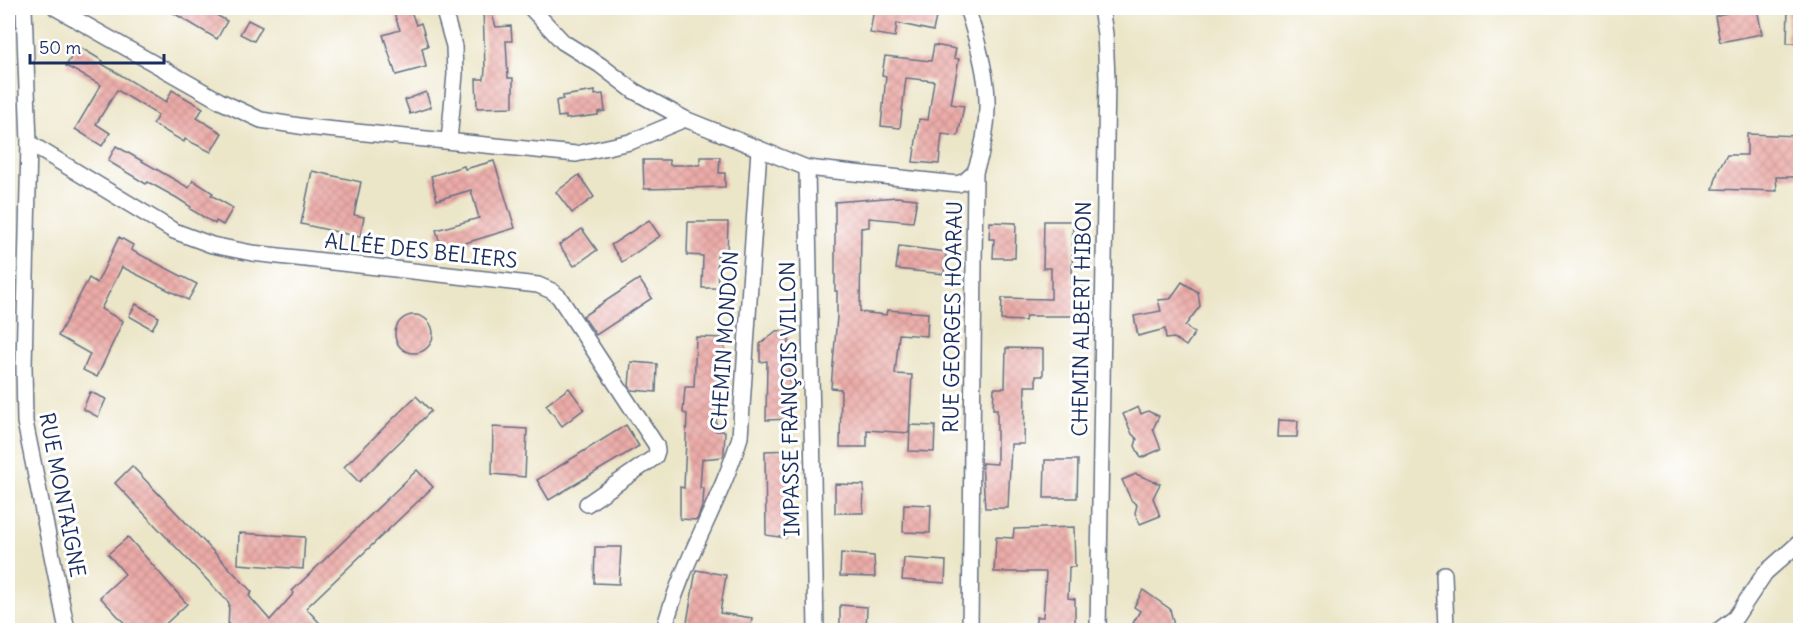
<svg xmlns="http://www.w3.org/2000/svg" width="1808" height="638" viewBox="0 0 1808 638" font-family="Delius,sans-serif">
	<style>
		.building { fill: url(#building-cross-hatch) }
		.lines { fill: none; stroke-linecap: round; stroke-linejoin: round }
		.minor-casing { stroke: #646f83; stroke-width: 18 }
		.minor { stroke: #fff; stroke-width: 15 }
		.labels { text-anchor: middle; stroke-width: 6; stroke-linejoin: round; paint-order: stroke }
		.street-label { font-size: 21px; fill: #1b2f5e; stroke: #fff }
	</style>
	<defs>
		<pattern id="building-cross-hatch" width="8" height="8" patternUnits="userSpaceOnUse" patternTransform="scale(1.5)"><rect width="8" height="8" fill="#ebaba7"/><path d="M0 0l8 8M0 8l8-8" fill="none" stroke="#c99392"/></pattern>
	</defs>
	<rect width="100%" height="100%" fill="#fff"/>
	<filter id="ink" filterUnits="userSpaceOnUse"><feTurbulence type="fractalNoise" baseFrequency=".0167" numOctaves="2"/><feDisplacementMap in="SourceGraphic" scale="12" xChannelSelector="R" yChannelSelector="G"/><feConvolveMatrix kernelMatrix="1 2 1 2 8 2 1 2 1" color-interpolation-filters="sRGB"/></filter>
	<filter id="wash" filterUnits="userSpaceOnUse"><feTurbulence type="fractalNoise" baseFrequency=".008" numOctaves="4" result="noise"/><feDisplacementMap in="SourceGraphic" scale="24" xChannelSelector="R" yChannelSelector="G"/><feGaussianBlur stdDeviation="1.35" result="paint"/><feColorMatrix in="noise" values="0 0 0 0 0 0 0 0 0 0 0 0 0 0 0 0 0 1.4 0 .05"/><feComposite in="paint" operator="in"/></filter>
	<g filter="url(#wash)">
		<rect width="100%" height="100%" fill="#ece6c9"/>
		<g id="blocks">
			<!-- building -->
			<g class="building">
				<polygon points="165,8 204,8 227,21 217,39"/>
				<polygon points="392,8 410,8 416,25 421,23 428,46 422,48 426,67 396,75 383,35 400,30"/>
				<polygon points="483,8 490,8 496,27 511,26 512,41 506,41 508,78 513,78 513,107 477,108 476,79 484,79 485,69"/>
				<polygon points="874,8 938,8 933,31 897,23 895,37 870,33"/>
				<polygon points="1734,8 1757,8 1762,34 1720,42 1715,16 1726,13 1725,9"/>
				<polygon points="1788,8 1800,8 1800,43 1787,43"/>
				<polygon points="248,20 262,27 254,41 240,34"/>
				<polygon points="934,45 956,49 954,58 959,59 951,104 964,106 958,136 942,134 939,164 913,162 919,119 928,120 934,81 906,78 900,128 881,126 886,76 882,75 885,56 931,61"/>
				<polygon points="78,46 103,61 102,64 166,102 172,90 203,108 197,118 222,133 211,152 185,139 184,142 153,124 158,115 117,90 96,124 110,133 102,146 75,129 101,85 66,66"/>
				<polygon points="595,91 595,95 603,94 605,111 598,112 598,115 566,119 566,116 558,117 556,101 563,99 563,96"/>
				<polygon points="426,92 431,107 410,114 405,100"/>
				<polygon points="1747,134 1800,136 1800,177 1776,177 1777,191 1713,189 1718,171 1727,155 1747,155"/>
				<polygon points="116,146 189,188 193,180 213,193 211,195 233,208 223,225 216,221 215,224 190,209 191,207 177,198 148,182 146,184 108,161"/>
				<polygon points="700,157 720,157 719,173 725,173 725,187 644,189 643,160 669,160 670,165 700,165"/>
				<polygon points="494,161 515,228 442,250 436,230 479,218 471,190 437,200 431,176 464,166 465,169"/>
				<polygon points="312,171 361,182 354,215 364,217 360,237 301,224"/>
				<polygon points="579,175 594,197 572,213 556,192"/>
				<polygon points="897,197 917,199 913,222 869,218 869,227 861,228 860,312 886,315 887,310 928,313 927,336 899,334 895,374 912,375 909,433 867,430 867,447 840,447 841,389 831,388 837,317 837,291 835,291 835,202"/>
				<polygon points="649,220 660,236 622,262 611,245"/>
				<polygon points="1044,221 1073,221 1072,283 1082,283 1082,316 1026,316 1025,321 1001,320 1002,298 1051,299 1051,268 1043,268"/>
				<polygon points="688,222 728,222 727,256 717,256 718,288 702,288 703,256 687,255"/>
				<polygon points="990,222 1016,223 1015,258 993,258 994,239 989,239"/>
				<polygon points="582,229 597,250 574,266 559,245"/>
				<polygon points="119,237 133,245 131,250 197,284 188,300 122,267 101,309 123,321 97,377 83,370 90,354 58,336 89,278 97,283"/>
				<polygon points="899,246 946,252 944,274 896,269"/>
				<polygon points="639,279 652,298 596,335 583,316"/>
				<polygon points="1182,282 1198,292 1200,306 1185,326 1195,333 1186,346 1174,338 1166,339 1165,329 1138,336 1134,316 1161,311 1158,300 1170,299"/>
				<polygon points="136,304 159,317 152,329 129,316"/>
				<circle cx="414" cy="334" r="19"/>
				<polygon points="789,330 789,382 792,382 791,419 766,420 767,361 760,362 760,344 776,331"/>
				<polygon points="696,337 725,338 724,369 718,369 716,431 725,431 724,453 723,457 702,459 700,488 704,488 703,504 697,520 680,519 680,487 684,488 687,414 683,413 685,387 694,387"/>
				<polygon points="1006,348 1043,349 1043,376 1036,376 1036,386 1025,386 1024,444 1011,444 1008,508 985,508 982,463 997,464 997,409 993,409 994,388 1005,388"/>
				<polygon points="631,362 657,364 656,392 632,390 629,386"/>
				<polygon points="569,388 584,409 562,426 546,405"/>
				<polygon points="90,392 106,399 98,417 83,409"/>
				<polygon points="416,396 431,411 359,482 344,467"/>
				<polygon points="1138,407 1141,414 1148,411 1159,416 1153,429 1161,449 1141,458 1135,446 1137,439 1132,434 1123,414"/>
				<polygon points="1278,420 1298,421 1297,437 1277,437"/>
				<polygon points="626,425 639,446 549,500 537,480"/>
				<polygon points="910,425 935,426 934,452 909,451"/>
				<polygon points="493,427 527,429 525,477 492,474"/>
				<polygon points="792,450 792,474 790,474 789,516 786,538 766,535 765,451"/>
				<polygon points="1045,460 1078,460 1077,498 1044,498"/>
				<polygon points="132,466 252,592 249,596 270,620 294,593 292,591 417,470 433,487 306,608 326,630 228,630 229,603 115,483"/>
				<polygon points="1136,474 1160,484 1153,498 1160,516 1140,524 1135,513 1137,505 1131,500 1122,480"/>
				<polygon points="835,484 864,485 863,513 835,513"/>
				<polygon points="904,504 931,505 930,533 903,532"/>
				<polygon points="1074,527 1075,567 1069,567 1068,598 1075,599 1075,625 1068,626 1068,630 1036,630 1036,617 1043,617 1046,572 994,572 996,537 1013,538 1014,529"/>
				<polygon points="239,533 305,537 303,569 238,564"/>
				<polygon points="128,537 187,604 159,630 131,630 100,597 125,574 108,554"/>
				<polygon points="595,547 621,547 619,584 594,583"/>
				<polygon points="841,553 874,556 875,577 840,576"/>
				<polygon points="904,558 946,561 945,583 902,580"/>
				<polygon points="696,570 726,575 720,613 752,618 751,625 686,628"/>
				<polygon points="1143,590 1170,609 1175,630 1143,630 1133,623 1140,611 1134,607"/>
				<polygon points="840,605 867,607 866,630 840,630"/>
			</g>
		</g>
	</g>
	<g filter="url(#ink)">
		<use href="#blocks" fill-opacity="0" stroke="#646f83" stroke-width="1.5"/>
		<g class="lines">
			<defs>
				<g id="minor">
					<polyline points="24,8 29,143 24,366 25,422 67,630"/>
					<polyline points="56,8 220,101 261,120 306,127 576,154 630,142 685,119"/>
					<polyline points="443,8 454,46 455,74 449,141"/>
					<polyline points="531,8 563,42 600,65 634,91 685,119 807,168 958,184 965,181 975,172"/>
					<path d="M967,8C986,67 997,111 975,172L970,630"/>
					<polyline points="29,143 174,231 212,245 252,253 538,285 552,291 559,297 656,445 657,451 655,457 587,504"/>
					<polyline points="807,168 816,630"/>
					<polyline points="1444,574 1446,630"/>
					<path d="M664,630C681,563 720,504 740,437L759,149"/>
					<polyline points="1098,630 1107,78 1105,34 1101,8"/>
					<polyline points="1719,630 1735,618 1765,573 1800,542"/>
				</g>
			</defs>
			<!-- minor casing -->
			<use href="#minor" class="minor-casing"/>
			<!-- minor -->
			<use href="#minor" class="minor"/>
		</g>
	</g>
	<g class="labels">
		<!-- street labels -->
		<g class="street-label">
			<text transform="translate(421 251) rotate(6)" y="7">ALLÉE DES BELIERS</text>
			<text transform="translate(953 317) rotate(-89)" y="7">RUE GEORGES HOARAU</text>
			<text transform="translate(1082 319) rotate(-89)" y="7">CHEMIN ALBERT HIBON</text>
			<text transform="translate(725 341) rotate(-86)" y="7">CHEMIN MONDON</text>
			<text transform="translate(790 399) rotate(-91)" y="7">IMPASSE FRANÇOIS VILLON</text>
			<text transform="translate(62 495) rotate(79)" y="7">RUE MONTAIGNE</text>
		</g>
	</g>
	<!-- margin -->
	<rect width="1808" height="638" fill="none" stroke="#fff" stroke-width="30"/>
	<!-- scale -->
	<path d="M30 54v9h134v-9" fill="none" stroke="#1b2f5e" stroke-width="3"/>
	<text x="39" y="54" font-size="18" fill="#1b2f5e" stroke="#ffffff" stroke-width="4.5" paint-order="stroke">50 m</text>
</svg>
